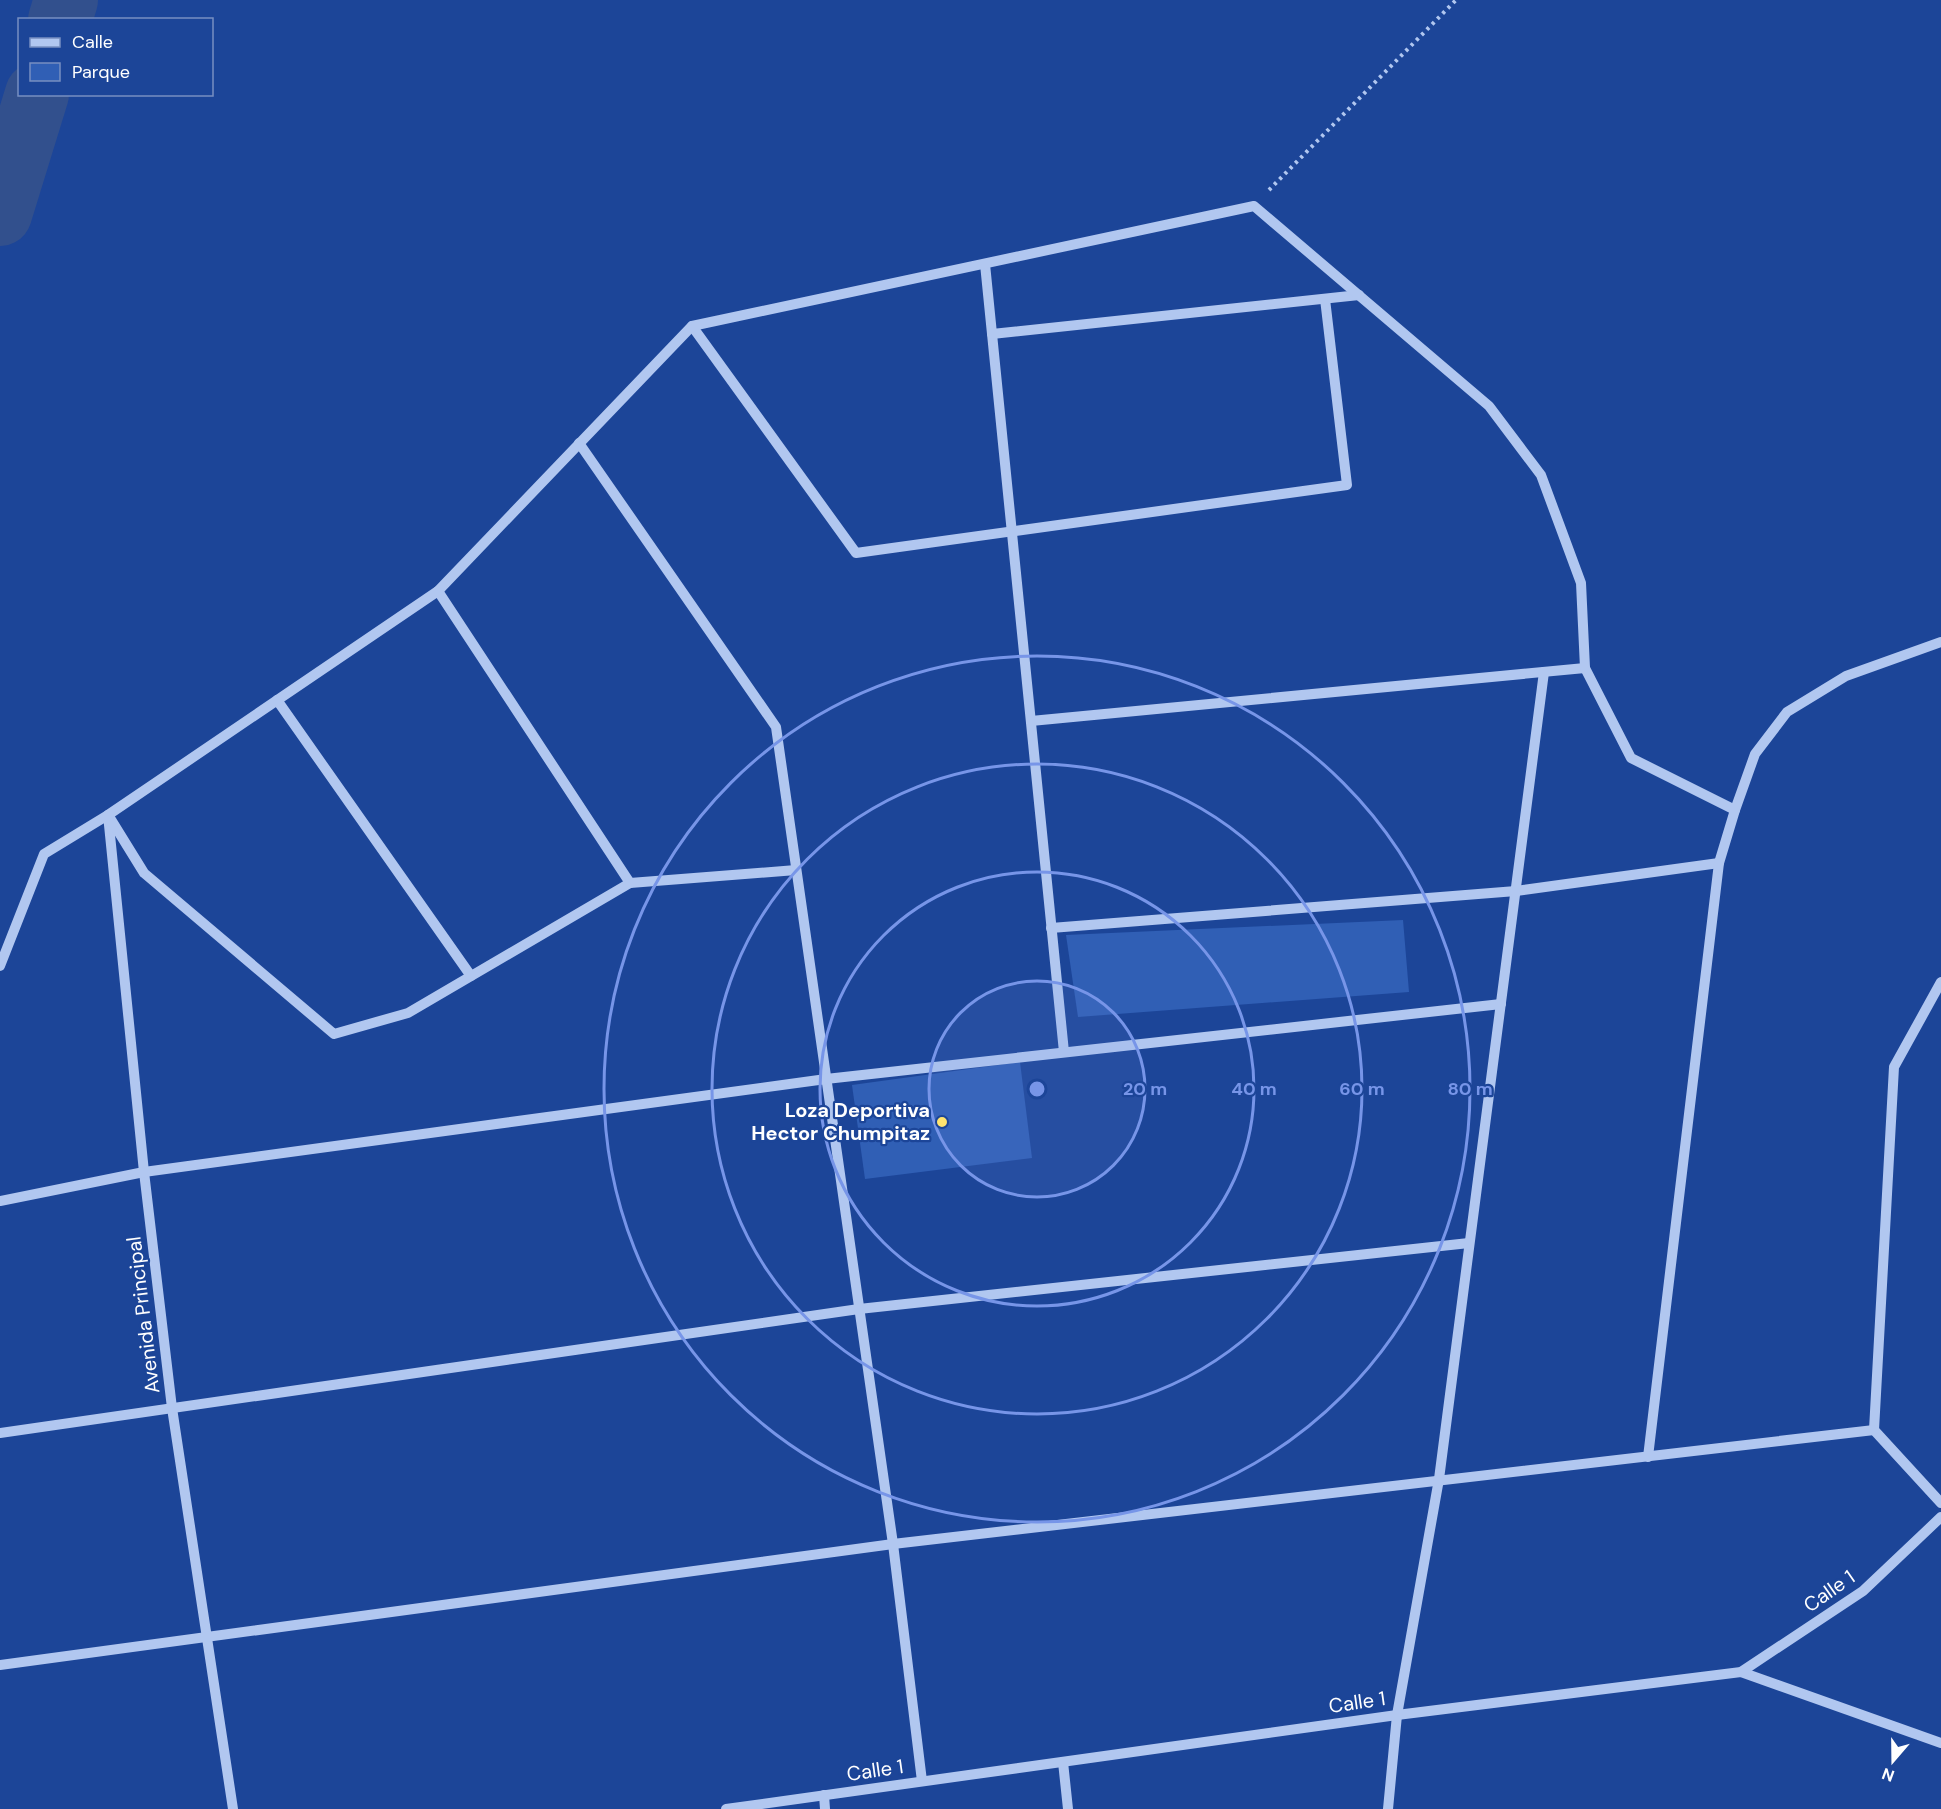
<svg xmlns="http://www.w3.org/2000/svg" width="1941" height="1809" viewBox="0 0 1941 1809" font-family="'DM Sans',sans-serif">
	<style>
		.green { fill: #305fb5 }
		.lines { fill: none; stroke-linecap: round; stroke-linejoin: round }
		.river { stroke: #32508d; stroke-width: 64 }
		.path { stroke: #b1c7f0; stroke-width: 4; stroke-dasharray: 3 4.5; stroke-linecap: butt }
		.minor { stroke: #b1c7f0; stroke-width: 10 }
		.ring { fill: none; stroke: #7795e8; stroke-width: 3 }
		.poi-dot { fill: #ffe470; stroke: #1c4598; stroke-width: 2 }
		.labels { text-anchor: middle; stroke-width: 4.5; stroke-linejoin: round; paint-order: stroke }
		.poi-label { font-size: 20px; font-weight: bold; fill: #fff; stroke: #1c4598; text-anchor: end }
		.street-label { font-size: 20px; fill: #fff; stroke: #1c4598 }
		.centre { fill: #7795e8; stroke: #1c4598; stroke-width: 3 }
		.ring-label { font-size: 18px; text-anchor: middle; font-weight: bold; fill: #7795e8; stroke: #1c4598; stroke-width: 4.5; stroke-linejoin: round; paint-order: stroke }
	</style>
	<rect width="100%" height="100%" fill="#1c4598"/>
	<!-- green -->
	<g class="green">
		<polygon points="1403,920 1409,992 1078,1017 1066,935"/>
		<polygon points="1020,1062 1032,1158 865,1179 852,1085"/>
	</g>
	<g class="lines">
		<!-- river -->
		<g class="river">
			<polyline points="60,20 66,0"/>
			<polyline points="0,214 37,94"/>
		</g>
		<!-- path -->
		<polyline class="path" points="1269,190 1456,0"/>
		<!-- minor -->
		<g class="minor">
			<polyline points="985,264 1064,1052"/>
			<polyline points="692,326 856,553 1347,485 1325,299"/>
			<polyline points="992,334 1359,295"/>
			<polyline points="579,443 776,727 893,1544 922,1781"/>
			<polyline points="438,591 630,883"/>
			<polyline points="277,700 471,976"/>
			<polyline points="1031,721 1585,668"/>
			<polyline points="108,815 144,1172 172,1408 233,1809"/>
			<polyline points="110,818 144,873 334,1034 408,1013 630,883 796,870"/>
			<polyline points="1051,928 1516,891 1719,863"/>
			<polyline points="0,966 44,854 108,815 438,591 692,326 1254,206 1489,406 1541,475 1581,583 1585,668 1631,758 1735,810"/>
			<polyline points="1941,982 1894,1067 1874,1430 1941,1503"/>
			<polyline points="0,1201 144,1172 826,1079 1501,1004"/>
			<polyline points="0,1433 859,1309 1469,1243"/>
			<polyline points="1648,1457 1719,863 1735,810 1755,754 1787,712 1846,676 1941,642"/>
			<polyline points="0,1665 893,1544 1874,1430"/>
			<polyline points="1741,1672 1941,1743"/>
			<polyline points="1063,1762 1068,1809"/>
			<polyline points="824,1795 825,1809"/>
			<polyline points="726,1809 1397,1715 1741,1672 1863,1591 1941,1517"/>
			<polyline points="1388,1809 1397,1715 1439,1479 1544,672"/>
		</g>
	</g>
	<!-- distance rings -->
	<circle cx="1037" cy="1089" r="108" fill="#7795e8" fill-opacity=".12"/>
	<g class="ring">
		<circle cx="1037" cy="1089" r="108"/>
		<circle cx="1037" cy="1089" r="217"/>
		<circle cx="1037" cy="1089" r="325"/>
		<circle cx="1037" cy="1089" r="433"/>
	</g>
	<!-- markers -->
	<circle class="poi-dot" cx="942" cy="1122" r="6"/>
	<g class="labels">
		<!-- poi labels -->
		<g class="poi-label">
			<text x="930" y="1117">Loza Deportiva<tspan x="930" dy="23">Hector Chumpitaz</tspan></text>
		</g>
		<!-- street labels -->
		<g class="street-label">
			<text transform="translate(143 1315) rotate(-97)" y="7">Avenida Principal</text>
			<text transform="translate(1829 1591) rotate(-35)" y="7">Calle 1</text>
			<text transform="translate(1357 1702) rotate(-8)" y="7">Calle 1</text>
			<text transform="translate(875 1770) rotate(-8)" y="7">Calle 1</text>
		</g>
	</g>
	<circle cx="1037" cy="1089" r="9" class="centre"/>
	<g class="ring-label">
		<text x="1145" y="1095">20 m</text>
		<text x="1254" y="1095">40 m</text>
		<text x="1362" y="1095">60 m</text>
		<text x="1470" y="1095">80 m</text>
	</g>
	<!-- legend -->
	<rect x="18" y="18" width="195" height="78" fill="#1c4598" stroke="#778fc1" stroke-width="1.5"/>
	<rect x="30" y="38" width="30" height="9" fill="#b1c7f0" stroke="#778fc1" stroke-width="1.5"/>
	<text x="72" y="48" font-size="18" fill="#ffffff">Calle</text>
	<rect x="30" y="63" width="30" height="18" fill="#305fb5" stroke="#778fc1" stroke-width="1.5"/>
	<text x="72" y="78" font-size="18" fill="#ffffff">Parque</text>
	<!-- north arrow -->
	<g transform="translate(1893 1761) rotate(200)" stroke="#1c4598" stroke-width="4.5" paint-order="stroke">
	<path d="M0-4.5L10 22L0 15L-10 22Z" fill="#ffffff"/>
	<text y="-9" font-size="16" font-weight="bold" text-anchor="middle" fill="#ffffff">N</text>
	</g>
</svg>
